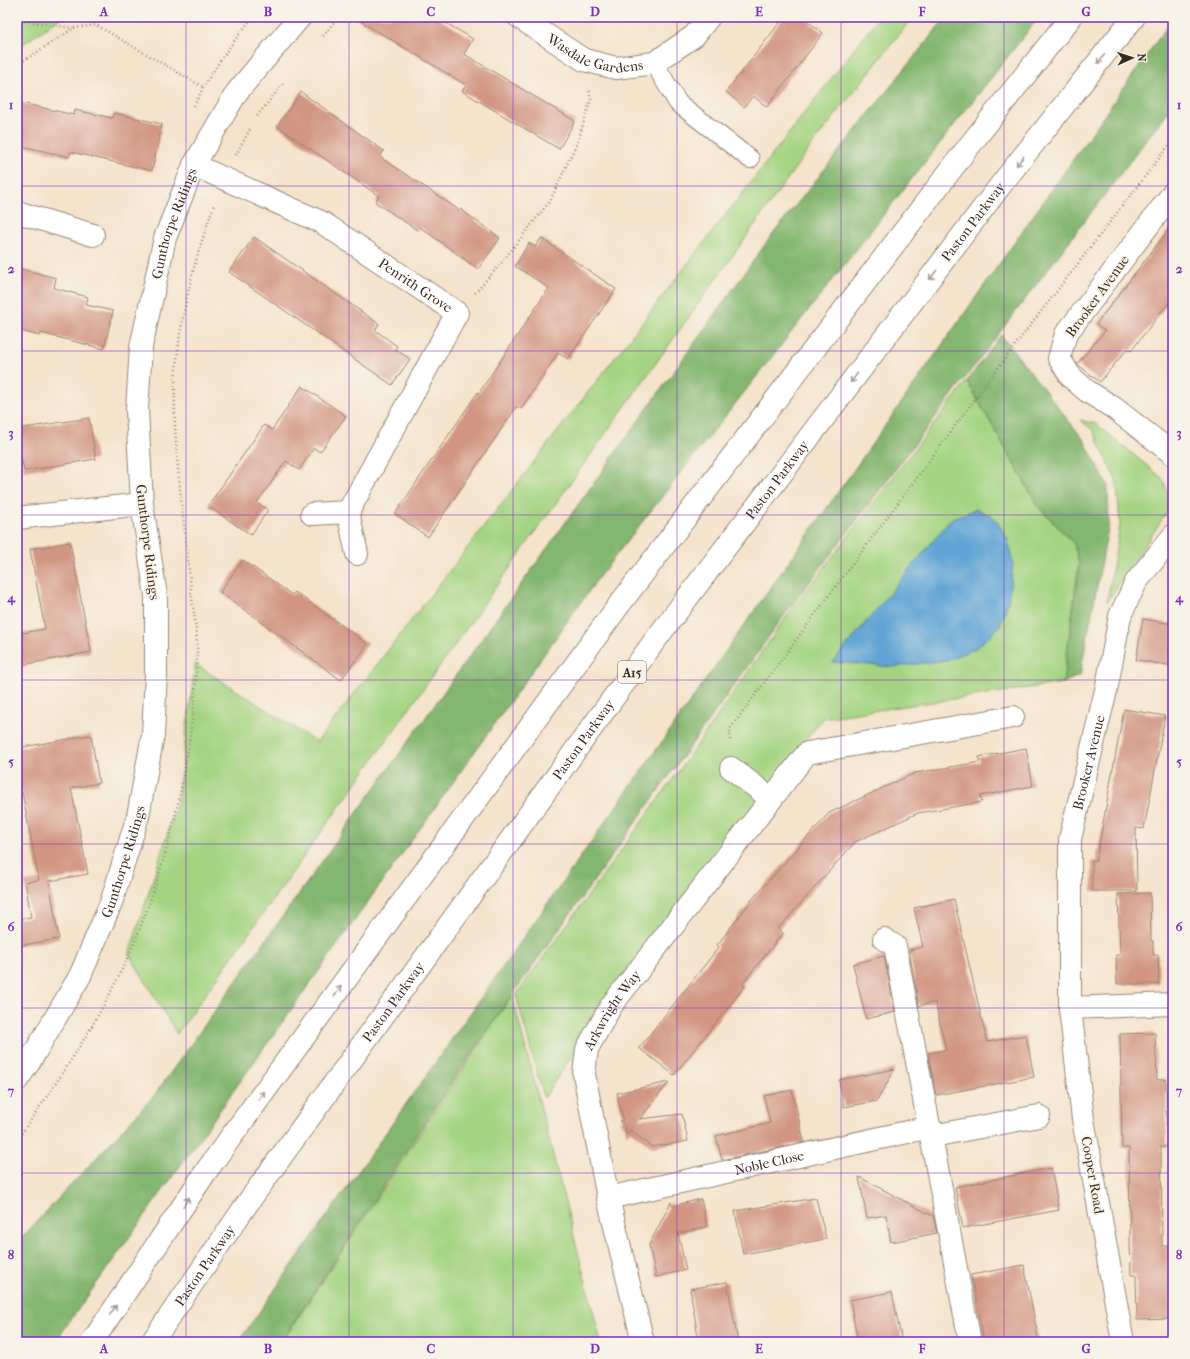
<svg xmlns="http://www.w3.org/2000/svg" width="1190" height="1359" viewBox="0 0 1190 1359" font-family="'IM FELL French Canon',serif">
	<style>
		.green { fill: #a4d482; stroke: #707f50 }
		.forest { fill: #83b670; stroke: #5f7047 }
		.water { fill: #61a4d5; stroke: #4e677a }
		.building { fill: #d29583 }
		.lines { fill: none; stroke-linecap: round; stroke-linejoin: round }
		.service-casing { stroke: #988675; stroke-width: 20 }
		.minor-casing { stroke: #988675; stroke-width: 24 }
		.tertiary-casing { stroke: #988675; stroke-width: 24 }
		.trunk-casing { stroke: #988675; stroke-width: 24 }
		.path { stroke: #988675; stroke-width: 2.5; stroke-dasharray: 1 3; stroke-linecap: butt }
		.service { stroke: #fff; stroke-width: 18 }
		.minor { stroke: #fff; stroke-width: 22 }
		.tertiary { stroke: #fff; stroke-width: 22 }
		.trunk { stroke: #fff; stroke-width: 22 }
		.oneway { stroke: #a79f9a }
		.grid { fill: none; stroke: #7b2cbf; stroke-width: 1; stroke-opacity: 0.55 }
		.labels { text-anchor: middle; stroke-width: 3.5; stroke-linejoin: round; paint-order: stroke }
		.shield { fill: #f7f3e8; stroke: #73665b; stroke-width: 1 }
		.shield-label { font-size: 13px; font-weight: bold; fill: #3b2a1e }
		.street-label { font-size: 14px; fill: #3b2a1e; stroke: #f7f3e8 }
		.neatline { fill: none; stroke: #7b2cbf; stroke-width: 1.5 }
		.grid-label { font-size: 13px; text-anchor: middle; font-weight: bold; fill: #7b2cbf }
	</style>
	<rect width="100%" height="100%" fill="#f7f3e8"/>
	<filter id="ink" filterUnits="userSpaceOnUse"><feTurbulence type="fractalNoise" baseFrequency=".025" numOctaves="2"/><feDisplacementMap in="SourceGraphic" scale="8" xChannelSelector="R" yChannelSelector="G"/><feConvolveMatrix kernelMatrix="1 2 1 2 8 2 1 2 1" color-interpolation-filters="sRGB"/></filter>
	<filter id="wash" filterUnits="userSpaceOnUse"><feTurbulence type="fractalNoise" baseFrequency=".012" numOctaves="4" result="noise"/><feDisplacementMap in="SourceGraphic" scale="16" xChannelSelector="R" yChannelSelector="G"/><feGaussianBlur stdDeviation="0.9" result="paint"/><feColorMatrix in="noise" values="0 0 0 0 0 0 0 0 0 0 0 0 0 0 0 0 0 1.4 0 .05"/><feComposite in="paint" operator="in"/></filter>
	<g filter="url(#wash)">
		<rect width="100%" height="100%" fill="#f5e3cc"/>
		<!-- green -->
		<g class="green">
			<polygon points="17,17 62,17 17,48"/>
			<polygon points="879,17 913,17 808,150 177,1034 129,954 177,804 195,664 317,742"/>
			<polygon points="967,381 1038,506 1074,544 1079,564 1063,683 823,718 722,846 624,975 544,1098 516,995 683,765 785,619"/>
			<path d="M1080,420L1096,424L1162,478C1168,490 1170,499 1167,512L1107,602L1120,525L1117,483L1093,430Z"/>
			<polygon points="512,995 601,1342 282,1342"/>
		</g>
		<!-- forest -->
		<g class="forest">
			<polygon points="946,17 1039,17 599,577 55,1342 17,1342 17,1243 153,1097 769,239"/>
			<polygon points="1173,18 1173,105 783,617 512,995 456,1076 281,1342 238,1342"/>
			<polygon points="1001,335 1084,440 1108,486 1109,524 1080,675 1063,683 1079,564 1074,544 1038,506 967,381"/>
		</g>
		<!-- water -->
		<polygon class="water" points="977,509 995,518 1008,540 1013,565 1008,603 999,627 976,648 948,660 893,667 833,662 952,518"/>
		<g id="blocks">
			<!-- building -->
			<g class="building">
				<polygon points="354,17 436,17 473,39 464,54 575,121 559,149 462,91 466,85"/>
				<polygon points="784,17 802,17 823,33 767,107 753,96 744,107 726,92"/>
				<polygon points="301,92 384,151 380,157 459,210 460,209 500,238 478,269 420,227 417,230 375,202 379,196 277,126"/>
				<polygon points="17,102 74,115 75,110 112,118 114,113 162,124 152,171 71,152 69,157 17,145"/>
				<polygon points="1173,224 1173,297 1131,351 1127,349 1100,382 1077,364 1105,331 1096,324"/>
				<polygon points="254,237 379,324 375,330 397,346 395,349 410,359 392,385 229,272"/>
				<polygon points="541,238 616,289 568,359 558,353 521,409 517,406 428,537 395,514 478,392 479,393 549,288 515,266 529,243 535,247"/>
				<polygon points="17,268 56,278 54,288 88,297 86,305 113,311 104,349 41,333 40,336 17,330"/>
				<polygon points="302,386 346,416 320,452 314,448 299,470 286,461 257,503 268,510 251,535 208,506 264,425 272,430"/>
				<polygon points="89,418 96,459 24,471 22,460 17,461 17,429"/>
				<polygon points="70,542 91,652 17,666 17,634 45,629 30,549"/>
				<polygon points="243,560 292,595 295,592 368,644 341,680 220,592"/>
				<polygon points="1143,619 1173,624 1173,666 1136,660"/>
				<polygon points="1124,709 1165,716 1144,829 1136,828 1137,891 1092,891 1092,861 1096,861"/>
				<polygon points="91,735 99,783 71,788 88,874 49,881 59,939 17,946 17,919 31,917 25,882 39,880 22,792 17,793 17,748"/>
				<polygon points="1026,748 1033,786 980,796 982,802 918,813 855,842 778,929 783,933 742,984 745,986 674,1075 639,1048 719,947 717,945 755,896 829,813 915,773 980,762 979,757"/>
				<polygon points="1150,893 1151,941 1153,941 1153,955 1158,955 1159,984 1117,984 1116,955 1120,955 1118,894"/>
				<polygon points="954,899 987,1042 1026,1035 1034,1077 936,1095 928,1053 946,1050 935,1002 919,1006 909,950 923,947 914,908"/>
				<polygon points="884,956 895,1012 866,1019 853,964"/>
				<polygon points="1155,1033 1157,1080 1166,1079 1167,1147 1161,1147 1162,1246 1173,1246 1173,1319 1137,1320 1136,1275 1131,1275 1130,1241 1129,1148 1122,1148 1120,1034"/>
				<polygon points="895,1069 877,1101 844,1107 839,1080"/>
				<polygon points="669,1082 640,1119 682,1114 688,1141 652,1147 630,1130 627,1135 624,1125 619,1121 623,1120 617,1093"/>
				<polygon points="792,1090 804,1142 722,1160 716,1136 770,1123 764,1096"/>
				<polygon points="1051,1168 1059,1210 963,1228 955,1187"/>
				<polygon points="859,1177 933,1216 937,1233 891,1242 886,1215 867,1218"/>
				<polygon points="816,1198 826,1239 743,1254 735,1211"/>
				<polygon points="701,1199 707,1227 678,1233 686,1270 656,1277 649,1245 671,1202 672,1206"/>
				<polygon points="1024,1265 1039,1342 984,1342 971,1275"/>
				<polygon points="727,1282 738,1342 699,1342 690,1289"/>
				<polygon points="892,1292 902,1342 858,1342 850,1300"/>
			</g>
		</g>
	</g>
	<g filter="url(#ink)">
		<use href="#blocks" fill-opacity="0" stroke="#988675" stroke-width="1"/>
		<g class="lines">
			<defs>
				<polyline id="service" points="654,63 678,103 750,159"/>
				<g id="minor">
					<path id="s1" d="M519,17L584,60L616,68L654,63L694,36L709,17"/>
					<path id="s2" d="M194,165L323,223L457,313L348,512"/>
					<polyline points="1173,193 1066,334 1059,358 1071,377 1087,391 1114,408 1173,454"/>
					<polyline points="17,212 93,235"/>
					<polyline points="312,514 348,512 357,554"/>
					<polyline points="17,518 142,504"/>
					<polyline points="731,768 770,798"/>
					<polyline points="884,939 895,946 970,1342"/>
					<polyline points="1070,1008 1173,1004"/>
					<polyline points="932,1136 1039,1116"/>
					<path id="s3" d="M608,1198L930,1127"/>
					<path id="s4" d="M643,1342L608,1198L584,1074L587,1049L611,1006L807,753L1013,717"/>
					<path id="s5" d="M1123,1342L1083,1119L1070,1008V839L1107,686L1120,616L1136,582L1173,536"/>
				</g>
				<g id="tertiary">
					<path id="s6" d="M17,1080L30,1061L80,976L111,903L138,816L153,735L156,674V596L142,504L137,410L141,347L165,238L194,165L237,92L300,17"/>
				</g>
				<g id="trunk">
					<polyline points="92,1342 207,1170 619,605 966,150 1071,17"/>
					<path id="s7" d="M152,1342L249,1201L656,639L1003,182L1134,17"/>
				</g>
			</defs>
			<!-- service casing -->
			<use href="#service" class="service-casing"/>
			<!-- minor casing -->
			<use href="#minor" class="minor-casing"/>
			<!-- tertiary casing -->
			<use href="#tertiary" class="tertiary-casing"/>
			<!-- trunk casing -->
			<use href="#trunk" class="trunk-casing"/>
			<!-- path -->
			<g class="path">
				<polyline points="17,20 73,28"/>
				<polyline points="323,36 338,17"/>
				<polyline points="17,65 74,28 96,25 203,87"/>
				<path d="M194,106C209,74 231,44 253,17"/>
				<polyline points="257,116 284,83"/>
				<polyline points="236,155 251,127"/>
				<polyline points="475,293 502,262 550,201 578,141 591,99 589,89"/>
				<polyline points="730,740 730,729 1013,348 1173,140"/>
				<path d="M17,1140C58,1081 100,1020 129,954C169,865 196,746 197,648C197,628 193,608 191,589C186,534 177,477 175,422C172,348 189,274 214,205"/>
			</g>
			<!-- service -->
			<use href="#service" class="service"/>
			<!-- minor -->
			<use href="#minor" class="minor"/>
			<!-- tertiary -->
			<use href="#tertiary" class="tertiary"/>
			<!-- trunk -->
			<use href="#trunk" class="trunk"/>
		</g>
		<!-- one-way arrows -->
		<defs><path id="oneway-shaft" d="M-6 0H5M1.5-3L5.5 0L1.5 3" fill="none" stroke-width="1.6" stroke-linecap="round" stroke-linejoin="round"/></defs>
		<g class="oneway">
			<use href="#oneway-shaft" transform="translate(1101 59) rotate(128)"/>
			<use href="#oneway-shaft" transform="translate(1020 161) rotate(128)"/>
			<use href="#oneway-shaft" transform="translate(933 275) rotate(127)"/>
			<use href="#oneway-shaft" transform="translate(854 378) rotate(127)"/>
			<use href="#oneway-shaft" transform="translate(338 991) rotate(-54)"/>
			<use href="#oneway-shaft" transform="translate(261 1096) rotate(-54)"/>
			<use href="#oneway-shaft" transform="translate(186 1202) rotate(-56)"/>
			<use href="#oneway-shaft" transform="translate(113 1310) rotate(-56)"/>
		</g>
	</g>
	<!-- grid -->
	<path class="grid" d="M186,17V1342M349,17V1342M513,17V1342M677,17V1342M841,17V1342M1004,17V1342M17,186H1173M17,351H1173M17,515H1173M17,680H1173M17,844H1173M17,1008H1173M17,1173H1173"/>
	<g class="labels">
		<!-- shield labels -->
		<rect class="shield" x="618" y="661" width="28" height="22" rx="3"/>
		<g class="shield-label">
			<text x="632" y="677">A15</text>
		</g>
		<!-- street labels -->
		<g class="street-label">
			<text dy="5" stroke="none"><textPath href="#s1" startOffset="87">Wasdale Gardens</textPath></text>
			<text dy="5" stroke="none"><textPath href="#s7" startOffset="1389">Paston Parkway</textPath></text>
			<text dy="5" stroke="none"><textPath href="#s6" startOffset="892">Gunthorpe Ridings</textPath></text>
			<text dy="5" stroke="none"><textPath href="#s2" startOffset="253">Penrith Grove</textPath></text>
			<text transform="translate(1097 296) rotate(-54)" y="5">Brooker Avenue</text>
			<text dy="5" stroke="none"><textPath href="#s7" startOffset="1065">Paston Parkway</textPath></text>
			<text transform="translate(148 542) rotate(83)" y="5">Gunthorpe Ridings</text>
			<text dy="5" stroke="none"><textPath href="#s7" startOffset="741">Paston Parkway</textPath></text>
			<text dy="5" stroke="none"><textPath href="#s5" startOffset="586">Brooker Avenue</textPath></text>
			<text dy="5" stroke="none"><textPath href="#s6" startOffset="244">Gunthorpe Ridings</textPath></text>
			<text dy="5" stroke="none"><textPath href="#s7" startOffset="417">Paston Parkway</textPath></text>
			<text dy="5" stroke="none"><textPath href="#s4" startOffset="346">Arkwright Way</textPath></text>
			<text dy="5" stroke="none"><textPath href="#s3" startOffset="165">Noble Close</textPath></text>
			<text transform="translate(1093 1175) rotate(80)" y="5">Cooper Road</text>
			<text dy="5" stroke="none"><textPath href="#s7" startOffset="93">Paston Parkway</textPath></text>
		</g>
	</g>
	<!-- margin -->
	<rect width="1190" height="1359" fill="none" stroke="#f7f3e8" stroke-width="44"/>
	<!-- north arrow -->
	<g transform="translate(1132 58) rotate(87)" stroke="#f7f3e8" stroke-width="3" paint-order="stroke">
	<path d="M0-3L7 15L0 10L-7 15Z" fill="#3b2a1e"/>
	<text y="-6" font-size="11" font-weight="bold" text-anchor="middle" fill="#3b2a1e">N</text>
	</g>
	<rect x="22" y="22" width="1146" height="1315" class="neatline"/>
	<g class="grid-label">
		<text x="104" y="16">A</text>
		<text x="268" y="16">B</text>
		<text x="431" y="16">C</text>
		<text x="595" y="16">D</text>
		<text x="759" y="16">E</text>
		<text x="922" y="16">F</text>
		<text x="1086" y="16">G</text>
		<text x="11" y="109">1</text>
		<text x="1179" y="109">1</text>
		<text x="11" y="273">2</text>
		<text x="1179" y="273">2</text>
		<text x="11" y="437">3</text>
		<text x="1179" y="437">3</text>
		<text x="11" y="602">4</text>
		<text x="1179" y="602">4</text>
		<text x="11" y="766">5</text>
		<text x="1179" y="766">5</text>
		<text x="11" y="931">6</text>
		<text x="1179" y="931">6</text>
		<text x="11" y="1095">7</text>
		<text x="1179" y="1095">7</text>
		<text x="11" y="1259">8</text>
		<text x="1179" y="1259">8</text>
		<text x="104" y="1353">A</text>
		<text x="268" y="1353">B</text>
		<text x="431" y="1353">C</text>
		<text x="595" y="1353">D</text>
		<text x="759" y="1353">E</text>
		<text x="922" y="1353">F</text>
		<text x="1086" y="1353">G</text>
	</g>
</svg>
